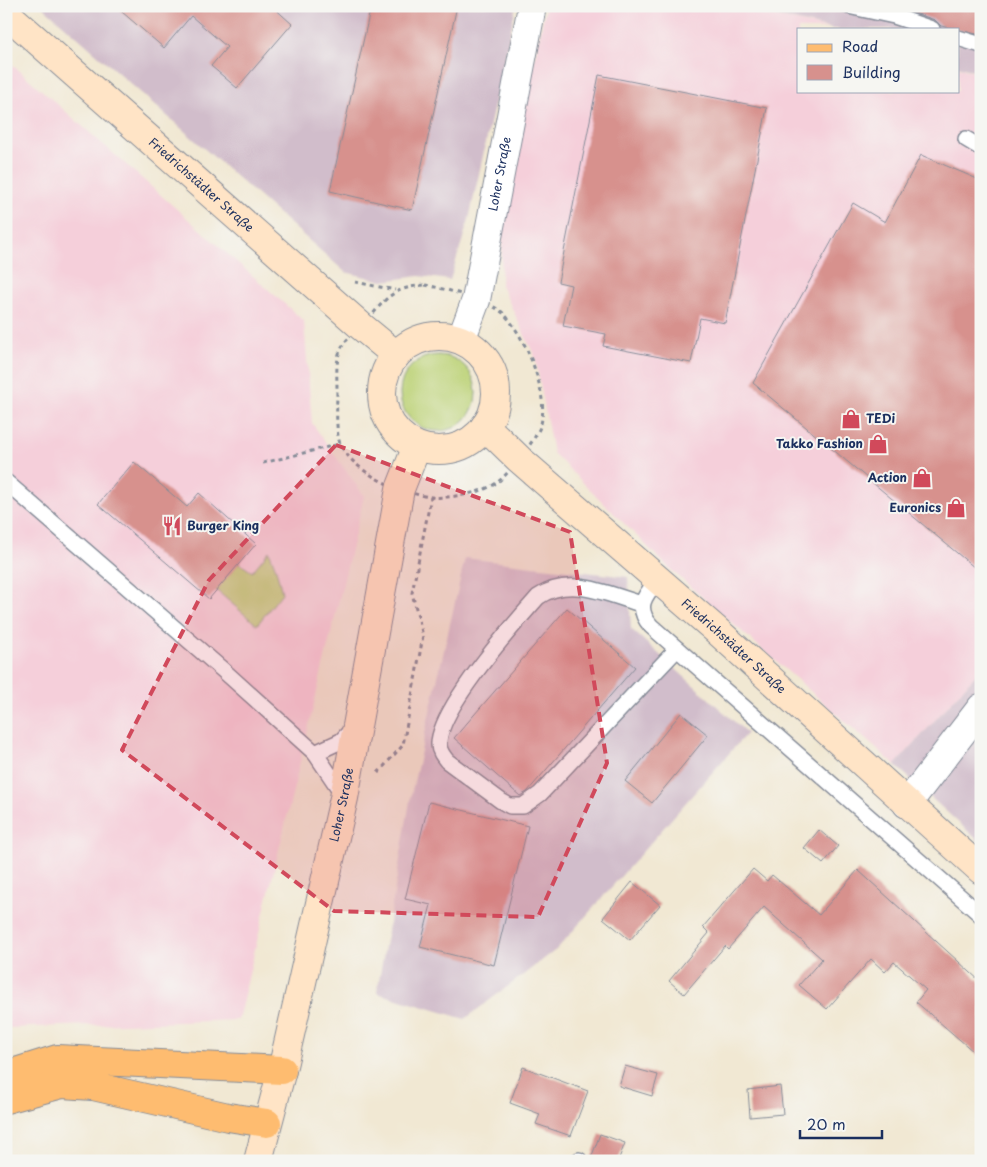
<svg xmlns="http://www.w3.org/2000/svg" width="987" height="1167" viewBox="0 0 987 1167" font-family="'Playpen Sans',sans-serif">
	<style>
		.built { fill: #f5cfda }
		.industrial { fill: #d1bdcb }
		.green { fill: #bbd175; stroke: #6b806a }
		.building { fill: #d7918d }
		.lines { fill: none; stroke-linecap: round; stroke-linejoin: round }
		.lane-casing { stroke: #868c98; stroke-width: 18 }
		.street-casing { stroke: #868c98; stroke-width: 30 }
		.secondary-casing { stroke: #868c98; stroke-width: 30 }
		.primary-casing { stroke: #868c98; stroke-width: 30 }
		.path { stroke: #868c98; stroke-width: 3; stroke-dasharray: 4 4; stroke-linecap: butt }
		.lane { stroke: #fff; stroke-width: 15 }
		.street { stroke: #fff; stroke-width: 28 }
		.secondary { stroke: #ffe4c6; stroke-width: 28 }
		.primary { stroke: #febc70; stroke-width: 28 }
		.marked { fill: #d1495b; fill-opacity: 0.2; stroke: #d1495b; stroke-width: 4; stroke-dasharray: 10 6; stroke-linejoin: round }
		.labels { text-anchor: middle; stroke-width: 4; stroke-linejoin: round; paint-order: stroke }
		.street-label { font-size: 12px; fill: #1b2f5e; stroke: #f6f6f2 }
		.poi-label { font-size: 12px; font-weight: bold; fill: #1b2f5e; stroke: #f6f6f2; text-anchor: end }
	</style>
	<rect width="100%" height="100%" fill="#f6f6f2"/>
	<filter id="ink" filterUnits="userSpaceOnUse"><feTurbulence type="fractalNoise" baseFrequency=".02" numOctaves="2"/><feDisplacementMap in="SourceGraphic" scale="10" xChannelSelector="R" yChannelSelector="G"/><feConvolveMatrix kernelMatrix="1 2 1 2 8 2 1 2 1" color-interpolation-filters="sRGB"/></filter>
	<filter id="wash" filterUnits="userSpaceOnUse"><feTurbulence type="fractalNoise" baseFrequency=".0096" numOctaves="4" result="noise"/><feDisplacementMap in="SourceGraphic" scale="20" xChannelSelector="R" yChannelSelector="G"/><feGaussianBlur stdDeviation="1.12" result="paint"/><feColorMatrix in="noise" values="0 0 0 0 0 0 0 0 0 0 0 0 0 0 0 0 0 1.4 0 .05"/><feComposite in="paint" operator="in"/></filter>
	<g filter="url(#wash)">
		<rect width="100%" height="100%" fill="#f1e8d3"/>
		<!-- built -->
		<g class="built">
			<polygon points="546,6 733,6 829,29 798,29 798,91 958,91 958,67 981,75 981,669 895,765 669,568 553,453 535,357 501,285 503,208"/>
			<polygon points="6,59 304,321 312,423 364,496 238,1020 6,1028"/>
		</g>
		<!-- industrial -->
		<g class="industrial">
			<polygon points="42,6 516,6 469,219 450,280 419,276 383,281 345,272"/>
			<polygon points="733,6 981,6 981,74 958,66 958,29 832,29"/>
			<polygon points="465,558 628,577 631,629 747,733 557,949 465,1019 377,993 411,795"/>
			<polygon points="981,669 981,843 895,765"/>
		</g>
		<!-- green -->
		<g class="green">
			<circle cx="438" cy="393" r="38"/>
			<polygon points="269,551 276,569 282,593 257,625 216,590 239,563 252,572"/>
		</g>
		<g id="blocks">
			<!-- building -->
			<g class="building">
				<polygon points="115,6 272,6 292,24 237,88 211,66 227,47 191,16 164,48"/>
				<polygon points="371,6 457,6 412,210 330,191"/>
				<polygon points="894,6 981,6 981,35 941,26 935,20"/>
				<polygon points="599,75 767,108 725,323 700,318 691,363 603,346 606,334 563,326 571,285 558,282"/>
				<polygon points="921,155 975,178 981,183 981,573 753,383 853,203 885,222"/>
				<polygon points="134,462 187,507 199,493 256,544 209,599 98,504"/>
				<polygon points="567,608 635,667 527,792 520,796 454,738"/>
				<polygon points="681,713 708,735 652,803 625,781"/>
				<polygon points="429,802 528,826 494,965 420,947 431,905 405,899"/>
				<polygon points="819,830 838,846 823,864 804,848"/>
				<polygon points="753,869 767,881 772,875 819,915 858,870 981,982 981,1058 916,1002 926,990 894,962 885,972 871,959 827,1009 799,985 822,959 764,907 728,949 725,946 684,994 669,981 709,933 703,927"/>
				<polygon points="632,882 660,905 630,940 603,918"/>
				<polygon points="625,1066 658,1075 652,1096 619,1086"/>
				<polygon points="523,1067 588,1091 571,1136 536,1124 540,1114 510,1103"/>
				<polygon points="780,1086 783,1114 750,1117 748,1090"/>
				<polygon points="600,1134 625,1143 618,1161 590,1161"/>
			</g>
		</g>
	</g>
	<g filter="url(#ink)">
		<use href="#blocks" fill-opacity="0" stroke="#868c98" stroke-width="1"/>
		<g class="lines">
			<defs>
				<g id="lane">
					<polyline points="848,6 894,16 932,29"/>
					<polyline points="958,38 981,45"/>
					<polyline points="966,139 981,148"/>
					<polyline points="6,482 224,671 315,753 344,796"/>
					<path d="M657,581C644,596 635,608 651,626L981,915"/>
					<path d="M641,604C607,594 570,575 538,597C514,624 437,711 439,745C439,751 443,756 447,761L501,801L510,806H523L540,794L677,649"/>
					<polyline points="315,753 341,741 354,727"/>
					<polyline points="579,1161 579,1160"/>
				</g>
				<g id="street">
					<path id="s1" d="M461,340L476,300L532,6"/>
					<polyline points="907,804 981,708"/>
				</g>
				<g id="secondary">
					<path id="s2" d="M6,13L362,327L396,355"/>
					<circle cx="439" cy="393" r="57"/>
					<path id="s3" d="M485,426L519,459L715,629L981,870"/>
					<path id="s4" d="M258,1161L282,1070L344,798L400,489L417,446"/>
				</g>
				<g id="primary">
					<polyline points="6,1075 57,1059 282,1070"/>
					<polyline points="6,1099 62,1084 93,1086 228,1117 267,1123"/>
				</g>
			</defs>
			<!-- lane casing -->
			<use href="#lane" class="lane-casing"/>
			<!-- street casing -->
			<use href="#street" class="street-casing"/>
			<!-- secondary casing -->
			<use href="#secondary" class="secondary-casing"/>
			<!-- primary casing -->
			<use href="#primary" class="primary-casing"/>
			<!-- path -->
			<g class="path">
				<polyline points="355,282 395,290"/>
				<path d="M425,285C443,288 490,301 503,313C525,335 551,396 540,427C534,442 511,471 499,481C486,493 448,499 431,497C400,493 357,474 341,446C335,435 337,403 337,389C337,375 335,357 343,345C348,337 358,331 365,324C385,299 391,288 425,285Z"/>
				<polyline points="263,463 340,444"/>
				<polyline points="378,773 403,745 423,636 412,593 431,497"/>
			</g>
			<!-- lane -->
			<use href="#lane" class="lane"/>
			<!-- street -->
			<use href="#street" class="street"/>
			<!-- secondary -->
			<use href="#secondary" class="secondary"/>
			<!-- primary -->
			<use href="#primary" class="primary"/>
		</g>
	</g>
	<!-- marked area -->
	<path class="marked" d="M336,445L570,532L607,763L538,917L334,911L122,750L209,580Z"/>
	<!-- icons -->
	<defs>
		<symbol id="shop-bare" viewBox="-9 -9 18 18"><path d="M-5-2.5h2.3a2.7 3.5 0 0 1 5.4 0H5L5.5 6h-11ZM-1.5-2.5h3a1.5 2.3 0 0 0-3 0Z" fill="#d1495b" stroke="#f6f6f2" stroke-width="2.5" paint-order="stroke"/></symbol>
		<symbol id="restaurant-bare" viewBox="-9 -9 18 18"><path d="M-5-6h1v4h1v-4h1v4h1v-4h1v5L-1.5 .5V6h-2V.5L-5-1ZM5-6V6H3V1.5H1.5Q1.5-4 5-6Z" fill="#d1495b" stroke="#f6f6f2" stroke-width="2.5" paint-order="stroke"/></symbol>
	</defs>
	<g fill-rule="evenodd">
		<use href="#shop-bare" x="837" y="405" width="28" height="28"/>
		<use href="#shop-bare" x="864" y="430" width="28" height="28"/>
		<use href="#shop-bare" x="908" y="464" width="28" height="28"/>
		<use href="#shop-bare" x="942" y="494" width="28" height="28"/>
		<use href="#restaurant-bare" x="158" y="512" width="28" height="28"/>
	</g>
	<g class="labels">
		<!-- street labels -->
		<g class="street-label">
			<text dy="4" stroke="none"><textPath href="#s1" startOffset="171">Loher Straße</textPath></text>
			<text dy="4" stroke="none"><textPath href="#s2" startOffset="260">Friedrichstädter Straße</textPath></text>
			<text dy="4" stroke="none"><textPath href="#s3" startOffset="332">Friedrichstädter Straße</textPath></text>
			<text dy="4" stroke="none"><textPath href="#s4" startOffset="366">Loher Straße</textPath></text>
		</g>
		<!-- poi labels -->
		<g class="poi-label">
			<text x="866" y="423" text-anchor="start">TEDi</text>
			<text x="863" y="448">Takko Fashion</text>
			<text x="907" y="482">Action</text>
			<text x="941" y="512">Euronics</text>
			<text x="187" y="530" text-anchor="start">Burger King</text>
		</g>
	</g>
	<!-- margin -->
	<rect width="987" height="1167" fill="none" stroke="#f6f6f2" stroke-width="25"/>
	<!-- legend -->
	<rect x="797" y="28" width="162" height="65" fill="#f6f6f2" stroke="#9ea6b7"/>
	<rect x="807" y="44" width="25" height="8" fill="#febc70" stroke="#9ea6b7"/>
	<text x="842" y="52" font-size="15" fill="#1b2f5e">Road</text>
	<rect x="807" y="65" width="25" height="15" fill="#d7918d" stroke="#9ea6b7"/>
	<text x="842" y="78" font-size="15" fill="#1b2f5e">Building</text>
	<!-- scale -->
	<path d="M800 1130v8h82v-8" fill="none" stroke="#1b2f5e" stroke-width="2.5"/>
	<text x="807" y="1130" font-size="15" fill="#1b2f5e" stroke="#f6f6f2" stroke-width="4" paint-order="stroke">20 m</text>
</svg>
